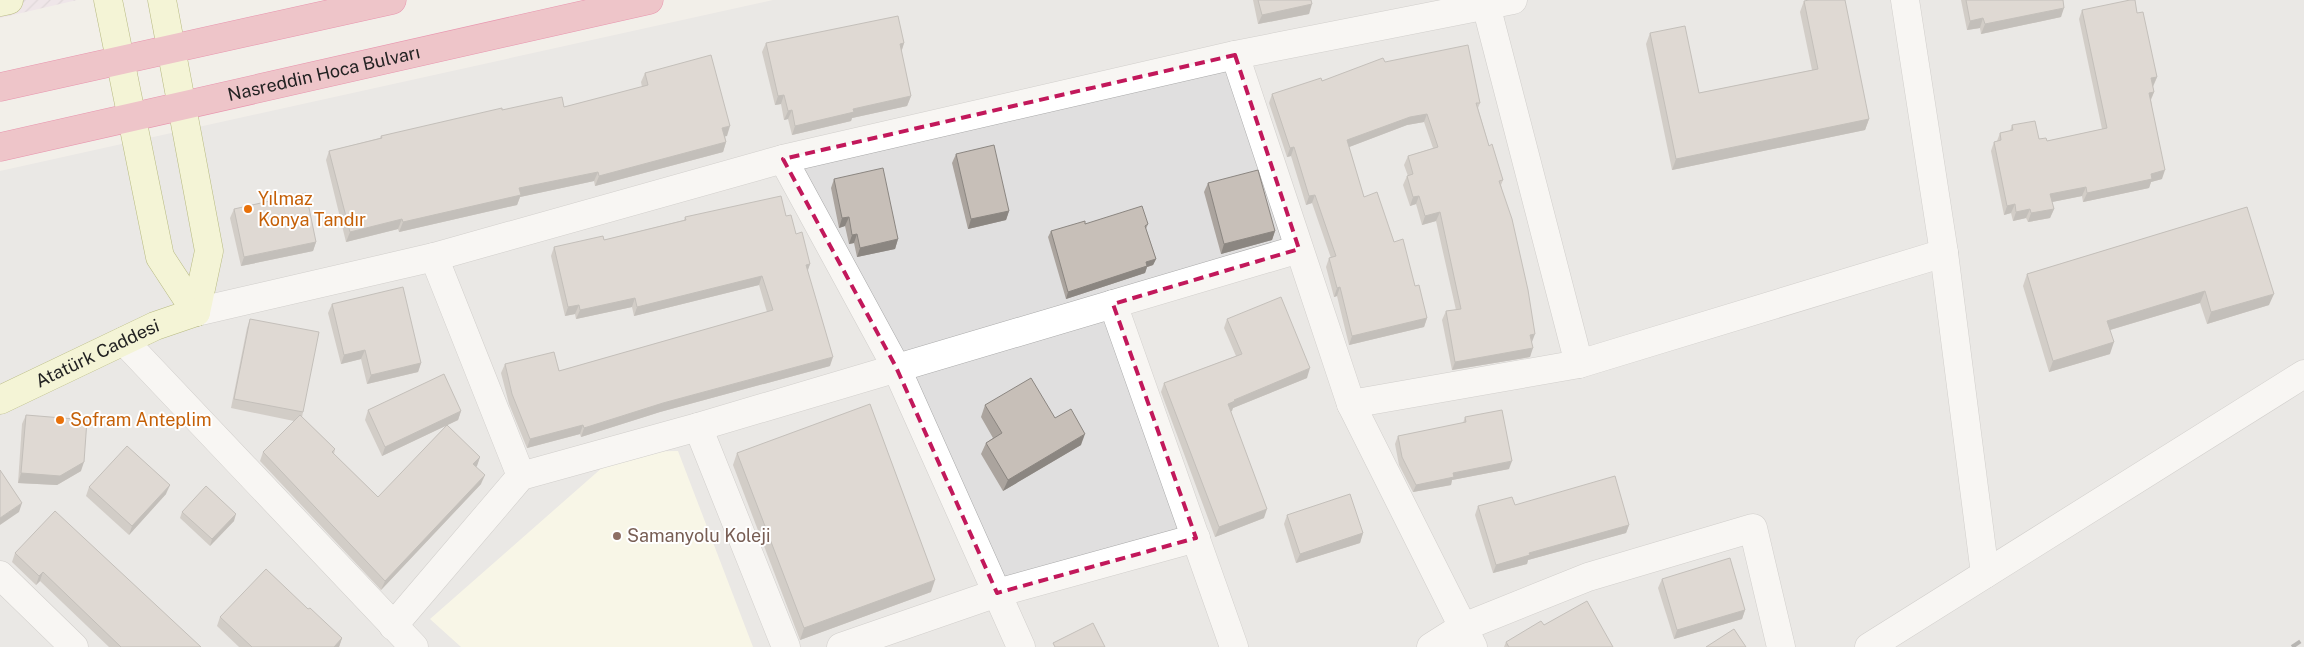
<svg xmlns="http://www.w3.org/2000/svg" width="2304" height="647" viewBox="0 0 2304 647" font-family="'Public Sans',sans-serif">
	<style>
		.residential { fill: #e0dfdf }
		.industrial { fill: url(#industrial-furrows) }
		.education { fill: #ffffe5 }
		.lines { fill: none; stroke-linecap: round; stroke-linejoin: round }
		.street-casing { stroke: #a9a9a9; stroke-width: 29 }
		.secondary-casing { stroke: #707d05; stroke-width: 29 }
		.highway-casing { stroke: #dc2a67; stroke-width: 29 }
		.street { stroke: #fff; stroke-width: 28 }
		.secondary { stroke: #f7fabf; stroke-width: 28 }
		.highway { stroke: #e892a2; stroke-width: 28 }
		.rail { stroke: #707070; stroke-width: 4; stroke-dasharray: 10 10; stroke-linecap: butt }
		.wall { fill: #aba49e }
		.shaded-wall { fill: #8b8681 }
		.building { fill: #c7bfb8; stroke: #8b8681 }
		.marked { fill: none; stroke: #c2185b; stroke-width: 4; stroke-dasharray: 10 6; stroke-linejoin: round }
		.food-dot { fill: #e8710a; stroke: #fff; stroke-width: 2 }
		.education-dot { fill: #8d6e63; stroke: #fff; stroke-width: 2 }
		.labels { text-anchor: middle; stroke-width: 4; stroke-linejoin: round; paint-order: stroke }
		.street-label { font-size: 18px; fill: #222; stroke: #fff }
		.food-label { font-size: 18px; fill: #c56008; stroke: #fff; text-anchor: start }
		.education-label { font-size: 18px; fill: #785e54; stroke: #fff; text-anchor: start }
	</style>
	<defs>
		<pattern id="industrial-furrows" width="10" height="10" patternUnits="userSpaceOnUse" patternTransform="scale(1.25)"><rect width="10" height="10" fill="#ebdbe8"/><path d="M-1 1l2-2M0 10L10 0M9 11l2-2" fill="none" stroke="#c9bcc7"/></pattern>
	</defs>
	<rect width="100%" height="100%" fill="#f2efe9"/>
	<!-- residential -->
	<polygon class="residential" points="773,0 2304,0 2304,647 0,647 0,171"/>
	<!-- industrial -->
	<polygon class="industrial" points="0,0 77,0 0,18"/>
	<!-- education -->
	<polygon class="education" points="678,451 753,647 461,647 430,619 620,452"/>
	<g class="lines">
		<defs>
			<g id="street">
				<polyline points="1905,0 1944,253 1985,574"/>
				<polyline points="1486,5 1579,364"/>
				<polyline points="1235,55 1351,404 1473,647"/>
				<polyline points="783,159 896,367 1021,647"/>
				<polyline points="434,257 521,476"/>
				<polyline points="1113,304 1234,647"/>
				<polyline points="196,312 434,257 783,159 1235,55 1513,0"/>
				<polyline points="124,341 414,647"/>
				<polyline points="1351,404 1579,364 1944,253"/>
				<polyline points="698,427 786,647"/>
				<polyline points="0,575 74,647"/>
				<polyline points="393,626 521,476 698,427 1299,249"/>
				<polyline points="841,647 997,593 1196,538"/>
				<polyline points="1431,647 1461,628 1588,577 1753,528 1781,647"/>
				<polyline points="1869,647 2304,374"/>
			</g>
			<g id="secondary">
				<polyline points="108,0 160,257 196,312"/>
				<polyline points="162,0 209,251 196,312"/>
				<polyline points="0,2 9,0"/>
				<path id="s1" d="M0,400L155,326L196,312"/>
			</g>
			<g id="highway">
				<polyline points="0,87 392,0"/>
				<path id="s2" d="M0,147L649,0"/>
			</g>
		</defs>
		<!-- street casing -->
		<use href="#street" class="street-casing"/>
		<!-- secondary casing -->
		<use href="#secondary" class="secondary-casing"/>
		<!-- highway casing -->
		<use href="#highway" class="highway-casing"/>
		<!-- street -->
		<use href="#street" class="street"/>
		<!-- secondary -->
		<use href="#secondary" class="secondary"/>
		<!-- highway -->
		<use href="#highway" class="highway"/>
		<!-- rail -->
		<polyline class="rail" points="2292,647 2304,639"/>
	</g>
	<!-- wall -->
	<g class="wall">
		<polygon points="1253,0 1311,0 1309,14 1258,24"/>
		<polygon points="1961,0 2063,0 2061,17 1981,34 1980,28 1967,30"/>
		<polygon points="1804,1 1869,119 1865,130 1672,170 1646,44 1650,33 1699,93 1812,70 1800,12"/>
		<polygon points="2082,10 2137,13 2157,77 2153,87 2154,92 2151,100 2162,179 2151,182 2149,188 2083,202 2082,196 2052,202 2054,209 2050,218 2028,222 2026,218 2013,221 2011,213 2004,215 1991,151 1994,142 1997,141 2000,133 2010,131 2012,125 2039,139 2047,141 2102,129 2079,19"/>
		<polygon points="766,43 904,43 901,52 911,96 907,106 852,118 851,121 792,135 788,119 784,120 781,104 775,105 762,52"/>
		<polygon points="1385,62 1480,103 1478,108 1489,146 1503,180 1501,185 1532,342 1530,357 1452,370 1442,320 1446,311 1456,310 1436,221 1422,225 1416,204 1410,206 1403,185 1407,176 1408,176 1404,165 1408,156 1433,148 1424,122 1407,125 1349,147 1364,197 1394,242 1415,286 1427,318 1424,327 1349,345 1337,296 1334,297 1326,267 1329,258 1331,258 1312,203 1306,205 1291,156 1287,157 1269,103 1272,94 1322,81"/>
		<polygon points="645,73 727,136 725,136 726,142 723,152 595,186 594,181 520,197 517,205 399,232 398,229 346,242 326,160 329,151 380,138 381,136 502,110 564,107 642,87 641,82"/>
		<polygon points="956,154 1009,211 1006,220 968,229 952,163"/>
		<polygon points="834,179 898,239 895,249 857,257 854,243 849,244 845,226 839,228 831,188"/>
		<polygon points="1208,183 1275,231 1272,240 1221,254 1204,192"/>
		<polygon points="2247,207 2269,305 2207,324 2200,303 2110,330 2110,354 2049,372 2023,286 2027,274"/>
		<polygon points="234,209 316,242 313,251 241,266 230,218"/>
		<polygon points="786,216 796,234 810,264 807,271 830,366 660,412 581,437 580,434 527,448 509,404 501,373 505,364 559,371 767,312 759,285 634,316 632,307 576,319 575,314 565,316 551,256 554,247 604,240 684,220 685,217"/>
		<polygon points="1085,224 1148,224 1146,229 1156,259 1153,265 1147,267 1145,273 1066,299 1048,237 1051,231"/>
		<polygon points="332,304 421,363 418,372 367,384 361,359 341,364 328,313"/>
		<polygon points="250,319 303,412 302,417 335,449 334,454 378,497 480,457 476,467 481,484 381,590 260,461 263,452 294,421 231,408 247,328"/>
		<polygon points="1227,319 1307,378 1233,408 1231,411 1264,518 1215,537 1161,392 1164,383 1236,356 1224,328"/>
		<polygon points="985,405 1055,418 1081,445 1003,491 981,454 986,443 993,438 981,417"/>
		<polygon points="368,410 461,411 458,420 382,456 365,420"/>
		<polygon points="26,415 81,471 57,485 18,483 22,424"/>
		<polygon points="1465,417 1509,469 1452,480 1451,485 1413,492 1399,465 1395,444 1398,436 1463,423"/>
		<polygon points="737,453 931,592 800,640 733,465"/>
		<polygon points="89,487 166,494 129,535 86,496"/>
		<polygon points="1515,505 1629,525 1626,533 1528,560 1527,564 1493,573 1475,515 1478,506"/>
		<polygon points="182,512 234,521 210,546 180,518"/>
		<polygon points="1287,515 1363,533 1360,543 1296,563 1284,524"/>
		<polygon points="15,553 201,647 109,647 40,581 36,585 12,562"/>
		<polygon points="1662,579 1745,610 1742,619 1674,639 1658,588"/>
		<polygon points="308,609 342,638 339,647 239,647 217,626 220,617"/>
		<polygon points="1544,625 1613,647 1504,647 1506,642"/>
	</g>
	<!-- shaded-wall -->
	<g class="shaded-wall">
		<polygon points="1312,4 1309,14 1258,24 1262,15"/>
		<polygon points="2064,8 2061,17 1981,34 1985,24"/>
		<polygon points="1983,18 1980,28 1967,30 1970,21"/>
		<polygon points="904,43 901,53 900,44"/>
		<polygon points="2157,77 2153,86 2148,88 2151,78"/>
		<polygon points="2154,92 2150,101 2149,93"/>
		<polygon points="784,95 781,104 775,105 778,96"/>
		<polygon points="911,96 907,106 852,118 851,121 792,135 795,126 853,109"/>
		<polygon points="792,110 788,119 784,120 788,111"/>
		<polygon points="1427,114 1424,122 1407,125 1344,149 1347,140 1410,117"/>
		<polygon points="1869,119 1865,130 1672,170 1676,159"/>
		<polygon points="730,126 727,136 719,138 722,128"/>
		<polygon points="726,142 723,152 595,186 599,176"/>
		<polygon points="1294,147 1291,156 1287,157 1290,148"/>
		<polygon points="2165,170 2162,179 2151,182 2149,188 2083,202 2087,193 2151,174"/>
		<polygon points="598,172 594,181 520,197 517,205 399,232 403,222 519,188"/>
		<polygon points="2086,187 2082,196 2047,203 2050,194"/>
		<polygon points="1315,195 1312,203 1306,205 1309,196"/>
		<polygon points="1419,196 1416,204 1410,206 1413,197"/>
		<polygon points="2015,204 2011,213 2004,215 2007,206"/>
		<polygon points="2030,209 2026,218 2013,221 2016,212"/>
		<polygon points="2054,209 2050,218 2028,222 2031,213"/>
		<polygon points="1009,211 1006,220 968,229 971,219"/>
		<polygon points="1440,212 1436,221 1422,225 1425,216"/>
		<polygon points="849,217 845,226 839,228 842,218"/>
		<polygon points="402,219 398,229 346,242 350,232"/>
		<polygon points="1275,231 1272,240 1221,254 1224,244"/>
		<polygon points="857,234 854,243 849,244 852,235"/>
		<polygon points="898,239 895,249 857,257 860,248"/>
		<polygon points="316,242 313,251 241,266 244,257"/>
		<polygon points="1156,259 1153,265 1147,267 1145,273 1066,299 1068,292 1146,262"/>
		<polygon points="810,264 807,273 806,265"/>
		<polygon points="762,276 759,285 634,316 637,307"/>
		<polygon points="1340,287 1337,296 1334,297 1337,288"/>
		<polygon points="2205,291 2200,303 2103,332 2107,321"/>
		<polygon points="2274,294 2269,305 2207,324 2211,312"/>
		<polygon points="635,298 632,307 576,319 580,310"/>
		<polygon points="579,305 575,314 565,316 568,307"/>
		<polygon points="1427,318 1424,327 1349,345 1352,336"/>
		<polygon points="1535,334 1532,342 1530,335"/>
		<polygon points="2114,342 2110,354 2049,372 2053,361"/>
		<polygon points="1533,348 1530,357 1452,370 1455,362"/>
		<polygon points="365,350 361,359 341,364 344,355"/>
		<polygon points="833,357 830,366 660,412 581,437 584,428 663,403"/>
		<polygon points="421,363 418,372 367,384 371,375"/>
		<polygon points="1310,368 1307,378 1233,408 1232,411 1225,413 1228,404 1234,400"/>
		<polygon points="461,411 458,420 382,456 385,447"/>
		<polygon points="583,425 580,434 527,448 530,439"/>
		<polygon points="1085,434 1081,445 1003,491 1008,480"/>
		<polygon points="480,457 477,466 470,473 473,464"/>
		<polygon points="1512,461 1509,469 1452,480 1451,485 1413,492 1416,485 1453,473"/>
		<polygon points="84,462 81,471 57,485 18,483 21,473"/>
		<polygon points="485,475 481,484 381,590 385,581"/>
		<polygon points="170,485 166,494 129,535 132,526"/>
		<polygon points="22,503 19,512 0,525 0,518"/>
		<polygon points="1267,509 1264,518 1215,537 1219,527"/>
		<polygon points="236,514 234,521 210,546 212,539"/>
		<polygon points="1629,525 1626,533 1528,560 1527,564 1493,573 1496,565 1529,553"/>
		<polygon points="1363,533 1360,543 1296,563 1300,554"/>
		<polygon points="43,572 40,581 36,585 39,576"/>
		<polygon points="935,580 931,592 800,640 804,628"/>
		<polygon points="1745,610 1742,619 1674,639 1677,630"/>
		<polygon points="342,638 339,647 334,647"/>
	</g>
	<!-- building -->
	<g class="building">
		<polygon points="1258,0 1311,0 1312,4 1262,15"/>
		<polygon points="1809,0 1845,0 1869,119 1676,159 1650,33 1685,26 1699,93 1818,69 1804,1"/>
		<polygon points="1966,0 2063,0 2064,8 1985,24 1983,18 1970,21"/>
		<polygon points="2130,0 2135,0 2137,13 2143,12 2157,77 2151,78 2154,92 2149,93 2165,170 2151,174 2152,179 2087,193 2086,187 2050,194 2054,209 2031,213 2030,209 2016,212 2015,204 2007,206 1994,142 2001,140 2000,133 2013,130 2012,125 2035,121 2039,139 2046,138 2047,141 2107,128 2082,10"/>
		<polygon points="898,16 904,43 900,44 911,96 853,109 854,112 795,126 792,110 788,111 784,95 778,96 766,43"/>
		<polygon points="1468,45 1480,103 1476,103 1489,146 1492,144 1503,180 1499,181 1512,219 1528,290 1535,334 1530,335 1533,348 1455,362 1446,311 1461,309 1440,212 1425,216 1419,196 1413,197 1407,176 1413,174 1408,156 1438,147 1427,114 1410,117 1347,140 1364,197 1377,192 1394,242 1403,239 1415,286 1419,285 1427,318 1352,336 1340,287 1337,288 1329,258 1336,256 1315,195 1309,196 1294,147 1290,148 1272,94 1321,78 1322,81 1383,58 1385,62"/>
		<polygon points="711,55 730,126 722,128 726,142 599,176 598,172 519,188 521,195 403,222 402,219 350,232 329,151 382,138 381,136 502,108 502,110 562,97 564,107 648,85 645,73"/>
		<polygon points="994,145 1009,211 971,219 956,154"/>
		<polygon points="883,168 898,239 860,248 857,234 852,235 849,217 842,218 834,179"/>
		<polygon points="1258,170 1275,231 1224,244 1208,183"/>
		<polygon points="306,193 316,242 244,257 234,209"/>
		<polygon points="781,196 786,216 791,215 796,234 802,232 810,264 806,265 833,357 663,403 584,428 583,425 530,439 512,394 505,364 554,352 559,371 773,310 762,276 637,307 635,298 580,310 579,305 568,307 554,247 603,236 604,240 686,220 685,217"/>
		<polygon points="1142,206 1148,224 1145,226 1156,259 1146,262 1147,266 1068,292 1051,231 1085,221 1085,224"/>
		<polygon points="2247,207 2274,294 2211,312 2205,291 2107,321 2114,342 2053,361 2027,274"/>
		<polygon points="403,287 421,363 371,375 365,350 344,355 332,304"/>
		<polygon points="1281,297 1310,368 1234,400 1235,401 1228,404 1267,509 1219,527 1164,383 1242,354 1227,319"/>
		<polygon points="250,319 319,332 303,412 234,399"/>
		<polygon points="444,374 461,411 385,447 368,410"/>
		<polygon points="1031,378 1055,418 1071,409 1085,434 1008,480 986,443 1002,433 985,405"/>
		<polygon points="870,404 935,580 804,628 737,453"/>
		<polygon points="1502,410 1512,461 1453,473 1454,477 1416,485 1402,457 1398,436 1466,422 1465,417"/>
		<polygon points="26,415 87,420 84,462 60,476 21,473"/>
		<polygon points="300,415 335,449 332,452 378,497 447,425 480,457 473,464 485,475 385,581 263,452"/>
		<polygon points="127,446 170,485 132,526 89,487"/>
		<polygon points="0,470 22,503 0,518"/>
		<polygon points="1615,476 1629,525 1529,553 1530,555 1496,565 1478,506 1512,497 1515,505"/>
		<polygon points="206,486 236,514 212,539 182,512"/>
		<polygon points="1350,494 1363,533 1300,554 1287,515"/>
		<polygon points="55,511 201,647 121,647 43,572 39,576 15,553"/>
		<polygon points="1730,558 1745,610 1677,630 1662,579"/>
		<polygon points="266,569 308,609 310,608 342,638 334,647 252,647 220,617"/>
		<polygon points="1587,601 1613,647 1509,647 1506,642 1541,621 1544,625"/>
		<polygon points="1093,623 1105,647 1055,647 1053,643"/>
		<polygon points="1734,629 1746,647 1706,647"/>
	</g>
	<!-- marked area -->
	<path d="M0 0H2304V647H0ZM1235,55L1299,249L1113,304L1196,538L997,593L896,367L783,159Z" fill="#f2efe9" fill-opacity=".55" fill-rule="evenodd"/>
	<path class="marked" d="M1235,55L1299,249L1113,304L1196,538L997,593L896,367L783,159Z"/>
	<!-- markers -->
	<g class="food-dot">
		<circle cx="248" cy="209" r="5"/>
		<circle cx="60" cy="420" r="5"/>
	</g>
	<circle class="education-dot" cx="617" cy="536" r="5"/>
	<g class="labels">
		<!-- street labels -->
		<g class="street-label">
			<text dy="6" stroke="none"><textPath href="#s2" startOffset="332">Nasreddin Hoca Bulvarı</textPath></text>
			<text dy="6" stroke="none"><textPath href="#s1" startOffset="108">Atatürk Caddesi</textPath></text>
		</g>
		<!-- food labels -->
		<g class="food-label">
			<text x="258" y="205">Yılmaz<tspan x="258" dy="21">Konya Tandır</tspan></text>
			<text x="70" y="426">Sofram Anteplim</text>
		</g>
		<!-- education labels -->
		<g class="education-label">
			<text x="627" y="542">Samanyolu Koleji</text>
		</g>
	</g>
</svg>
